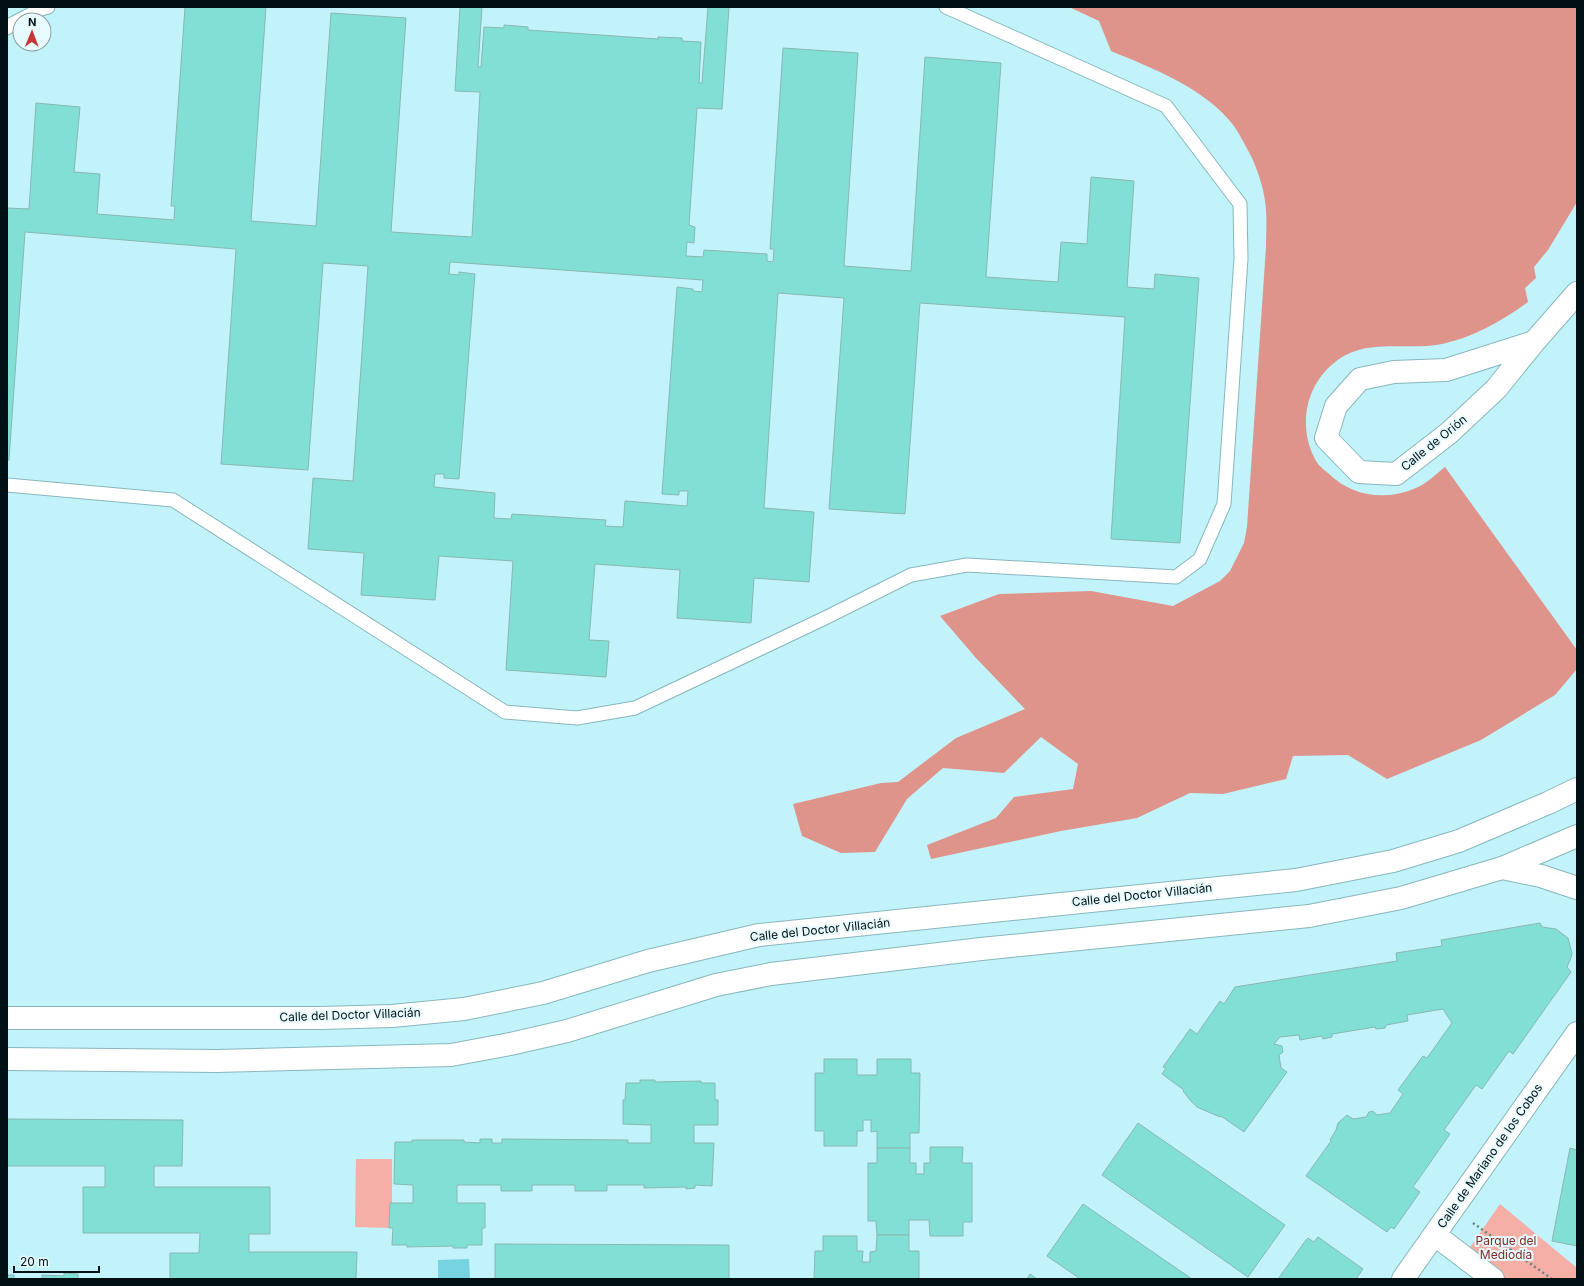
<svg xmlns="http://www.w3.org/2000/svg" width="1584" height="1286" viewBox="0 0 1584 1286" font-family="Inter,sans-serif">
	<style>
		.green { fill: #f6afa6 }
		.forest { fill: #de948b }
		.water { fill: #76d3e0 }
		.building { fill: #82dfd5; stroke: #88b8b2; fill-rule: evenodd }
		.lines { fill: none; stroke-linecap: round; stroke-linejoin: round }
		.service-casing { stroke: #87b7bd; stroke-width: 15 }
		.minor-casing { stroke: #87b7bd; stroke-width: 24 }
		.tertiary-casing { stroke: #87b7bd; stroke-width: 24 }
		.path { stroke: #638388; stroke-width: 2.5; stroke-dasharray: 2 3; stroke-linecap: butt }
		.service { stroke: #fff; stroke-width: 13 }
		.minor { stroke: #fff; stroke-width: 22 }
		.tertiary { stroke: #fff; stroke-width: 22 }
		.labels { text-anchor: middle; stroke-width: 4; stroke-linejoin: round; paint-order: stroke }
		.street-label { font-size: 12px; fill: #011013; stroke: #e7fafd }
		.park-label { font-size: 12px; fill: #822b26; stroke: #e7fafd }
	</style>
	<rect width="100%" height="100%" fill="#c2f3fa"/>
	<!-- green -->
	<g class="green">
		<polygon points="356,1159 392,1159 392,1203 390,1203 389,1228 355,1227"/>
		<polygon points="1500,1204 1577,1268 1577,1279 1496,1279 1464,1256"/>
	</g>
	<!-- forest -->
	<path class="forest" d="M1069,7H1577V202L1548,250L1534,267L1536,278L1525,288L1528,302C1502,321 1474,337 1442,344C1406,351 1364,337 1334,363C1304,387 1297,431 1318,464C1321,468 1326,471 1329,474C1353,497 1386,501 1416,488C1426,484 1436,474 1445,467L1577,650V669L1555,695L1481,740L1387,779L1348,755L1293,756L1286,779L1223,794L1190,793L1137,818L1061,831L931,859L927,845L996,818L1014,797L1073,789L1078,764L1041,737L1004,773L943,768L907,799L875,852L841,853L802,836L793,804L881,783L898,782L956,738L1025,709L976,658L940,616L999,594L1091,591L1173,606L1220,581L1230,571L1244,543L1247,527L1266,247C1266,235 1267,222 1266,210C1265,192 1259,174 1252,158C1246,147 1241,136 1234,126C1205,88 1154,69 1111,51L1099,21Z"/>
	<!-- water -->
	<polygon class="water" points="469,1259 470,1279 438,1279 438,1260"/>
	<!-- building -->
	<g class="building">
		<path d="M185,7H266L251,221L316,226L331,13L406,18L391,232L472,237L480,92L455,91L460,7H482L478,67H481L484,27L504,28V25L528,27V30L658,39V37L682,38V41L701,42L699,83H702L708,7H729L722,109L697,108L689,225L695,227L694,243L687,242L686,256L703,257L704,250L767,254V261L773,262L774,249H770L783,48L858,53L844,266L911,271L925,57L1001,63L986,277L1058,282L1061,242L1087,244L1091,177L1134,181L1127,287L1154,289L1155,274L1199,278L1180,543L1111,539L1125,317L920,303L905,514L829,509L844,298L778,293L764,508L814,512L809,582L754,578L751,623L677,618L680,570L595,564L589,640L609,641L606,677L506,670L513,561L439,556L435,600L361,595L364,553L308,549L313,478L353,481L368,266L323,263L308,470L221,464L236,249L25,232L9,460H7V208L29,209L36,103L80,107L74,172L100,174L97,214L174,220L175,206H171ZM450,262L703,280L702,292L693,291V289L677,287L662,494L679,495V491H688L687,506L625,501L623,527L605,526L606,520L512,514L511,519L494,518L495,493L434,487L435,474H444V478L459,479L475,274L459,272V275L449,274Z"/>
		<polygon points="1540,923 1542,927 1556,929 1568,938 1572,953 1571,958 1567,967 1571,972 1513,1054 1509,1051 1482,1089 1476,1085 1444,1130 1450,1134 1413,1187 1420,1192 1394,1229 1391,1227 1387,1232 1306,1176 1331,1141 1330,1140 1336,1130 1338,1123 1347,1115 1353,1119 1366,1117 1369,1112 1373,1111 1377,1115 1390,1113 1403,1094 1398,1090 1423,1056 1427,1058 1452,1023 1443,1009 1407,1015 1408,1021 1386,1025 1385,1028 1376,1029 1375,1027 1332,1034 1332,1037 1323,1039 1322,1036 1300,1040 1299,1035 1280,1037 1274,1044 1282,1046 1283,1052 1279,1055 1281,1068 1287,1072 1244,1132 1221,1116 1220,1117 1197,1107 1190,1100 1183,1091 1184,1090 1162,1074 1166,1068 1163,1067 1190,1029 1197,1034 1220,1001 1224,1004 1235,987 1397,961 1396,953 1442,946 1441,940"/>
		<polygon points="824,1059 857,1059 857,1075 877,1075 877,1059 911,1059 911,1073 920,1073 919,1133 910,1133 910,1148 877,1148 877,1131 871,1132 871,1120 863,1120 863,1131 857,1131 857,1146 824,1146 824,1131 815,1131 815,1073 824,1073"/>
		<polygon points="640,1080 655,1080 655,1082 701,1081 701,1083 715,1083 715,1100 718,1100 718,1125 694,1125 694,1143 714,1143 712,1186 695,1185 695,1188 686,1189 686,1187 644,1188 644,1185 607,1185 607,1191 575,1191 575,1185 532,1185 532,1191 501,1191 501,1185 457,1185 457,1203 485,1203 485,1228 482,1228 482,1245 467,1245 467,1248 453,1248 453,1246 407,1247 407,1245 392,1245 393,1228 389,1228 390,1203 413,1203 413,1185 394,1184 395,1142 412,1142 412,1140 464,1140 464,1142 480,1143 480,1139 492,1139 492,1143 502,1143 502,1139 628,1140 628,1143 651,1143 651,1125 623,1124 623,1100 625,1100 626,1083 640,1083"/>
		<polygon points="7,1119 183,1120 182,1166 154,1166 154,1187 270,1187 270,1234 249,1234 249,1252 357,1252 356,1279 170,1279 170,1253 199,1253 200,1233 83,1233 83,1187 105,1187 105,1166 7,1166"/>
		<polygon points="1138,1123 1285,1225 1248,1277 1102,1175"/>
		<polygon points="930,1147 963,1147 962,1163 972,1163 972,1222 963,1222 963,1236 930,1236 929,1220 909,1220 909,1235 877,1235 876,1221 868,1221 868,1163 877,1163 877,1148 910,1148 910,1163 916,1163 916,1174 924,1174 924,1163 930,1163"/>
		<polygon points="1570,1148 1577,1150 1577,1246 1552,1241"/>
		<polygon points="1083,1204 1192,1279 1080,1279 1076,1276 1047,1256"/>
		<polygon points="877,1235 909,1235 909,1251 919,1251 919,1279 814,1279 815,1251 823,1251 823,1236 857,1236 857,1251 863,1251 862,1262 870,1262 870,1252 876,1251"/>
		<polygon points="1318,1237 1363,1269 1356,1279 1278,1279 1306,1240 1308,1238 1314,1242"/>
		<polygon points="495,1244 729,1245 729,1279 495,1279"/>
		<polygon points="64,1273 78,1274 78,1279 42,1279 42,1275 64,1276"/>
		<polygon points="1030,1274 1037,1279 1027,1279"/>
		<rect x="7" y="1275" width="7" height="4"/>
	</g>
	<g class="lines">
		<defs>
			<g id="service">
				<polyline points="7,28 10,25 41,9 48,7"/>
				<polyline points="7,485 173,500 505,712 577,718 635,708 825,618 911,575 967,565 1176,577 1200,559 1224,504 1241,259 1240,204 1166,106 946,7"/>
			</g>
			<g id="minor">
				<polyline points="1534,342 1446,370 1394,372 1360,379 1336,406 1326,438 1359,472 1396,474 1449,433 1496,389 1534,342 1577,293"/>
				<polyline points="1502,868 1541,876 1577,888"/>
				<polyline points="1435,1235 1493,1279"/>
				<polyline points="1403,1279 1577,1033"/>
			</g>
			<g id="tertiary">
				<polyline points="7,1018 322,1018 392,1016 464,1009 543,993 648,961 759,935 1296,880 1393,861 1459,841 1548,803 1577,789"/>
				<polyline points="7,1059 217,1061 451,1055 510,1044 567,1031 716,985 771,974 981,949 1309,916 1401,898 1502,868 1577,836"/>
			</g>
		</defs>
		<!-- service casing -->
		<use href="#service" class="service-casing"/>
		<!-- minor casing -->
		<use href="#minor" class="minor-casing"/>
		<!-- tertiary casing -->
		<use href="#tertiary" class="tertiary-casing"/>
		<!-- path -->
		<polyline class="path" points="1473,1223 1552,1279"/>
		<!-- service -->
		<use href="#service" class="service"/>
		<!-- minor -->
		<use href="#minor" class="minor"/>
		<!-- tertiary -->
		<use href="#tertiary" class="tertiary"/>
	</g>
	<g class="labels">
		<!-- street labels -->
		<g class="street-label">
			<text transform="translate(1434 443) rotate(-39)" y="4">Calle de Orión</text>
			<text transform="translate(1142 895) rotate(-6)" y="4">Calle del Doctor Villacián</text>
			<text transform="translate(820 930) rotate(-6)" y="4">Calle del Doctor Villacián</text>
			<text transform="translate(350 1015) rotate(-2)" y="4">Calle del Doctor Villacián</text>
			<text transform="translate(1490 1156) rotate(-55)" y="4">Calle de Mariano de los Cobos</text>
		</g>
		<!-- park labels -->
		<g class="park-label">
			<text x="1506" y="1245">Parque del<tspan x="1506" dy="14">Mediodía</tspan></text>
		</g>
	</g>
	<!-- border -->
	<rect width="1584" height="1286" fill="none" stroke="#011013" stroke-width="16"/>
	<!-- north arrow -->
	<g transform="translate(32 32) rotate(1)"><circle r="19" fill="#e7fafd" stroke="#8b9c9f"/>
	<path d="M0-3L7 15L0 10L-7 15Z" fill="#c53732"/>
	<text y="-6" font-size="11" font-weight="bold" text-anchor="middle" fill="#011013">N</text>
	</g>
	<!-- scale -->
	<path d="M14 1266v6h85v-6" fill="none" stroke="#011013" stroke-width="2"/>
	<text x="20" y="1266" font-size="12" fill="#011013" stroke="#e7fafd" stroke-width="3" paint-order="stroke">20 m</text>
</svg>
